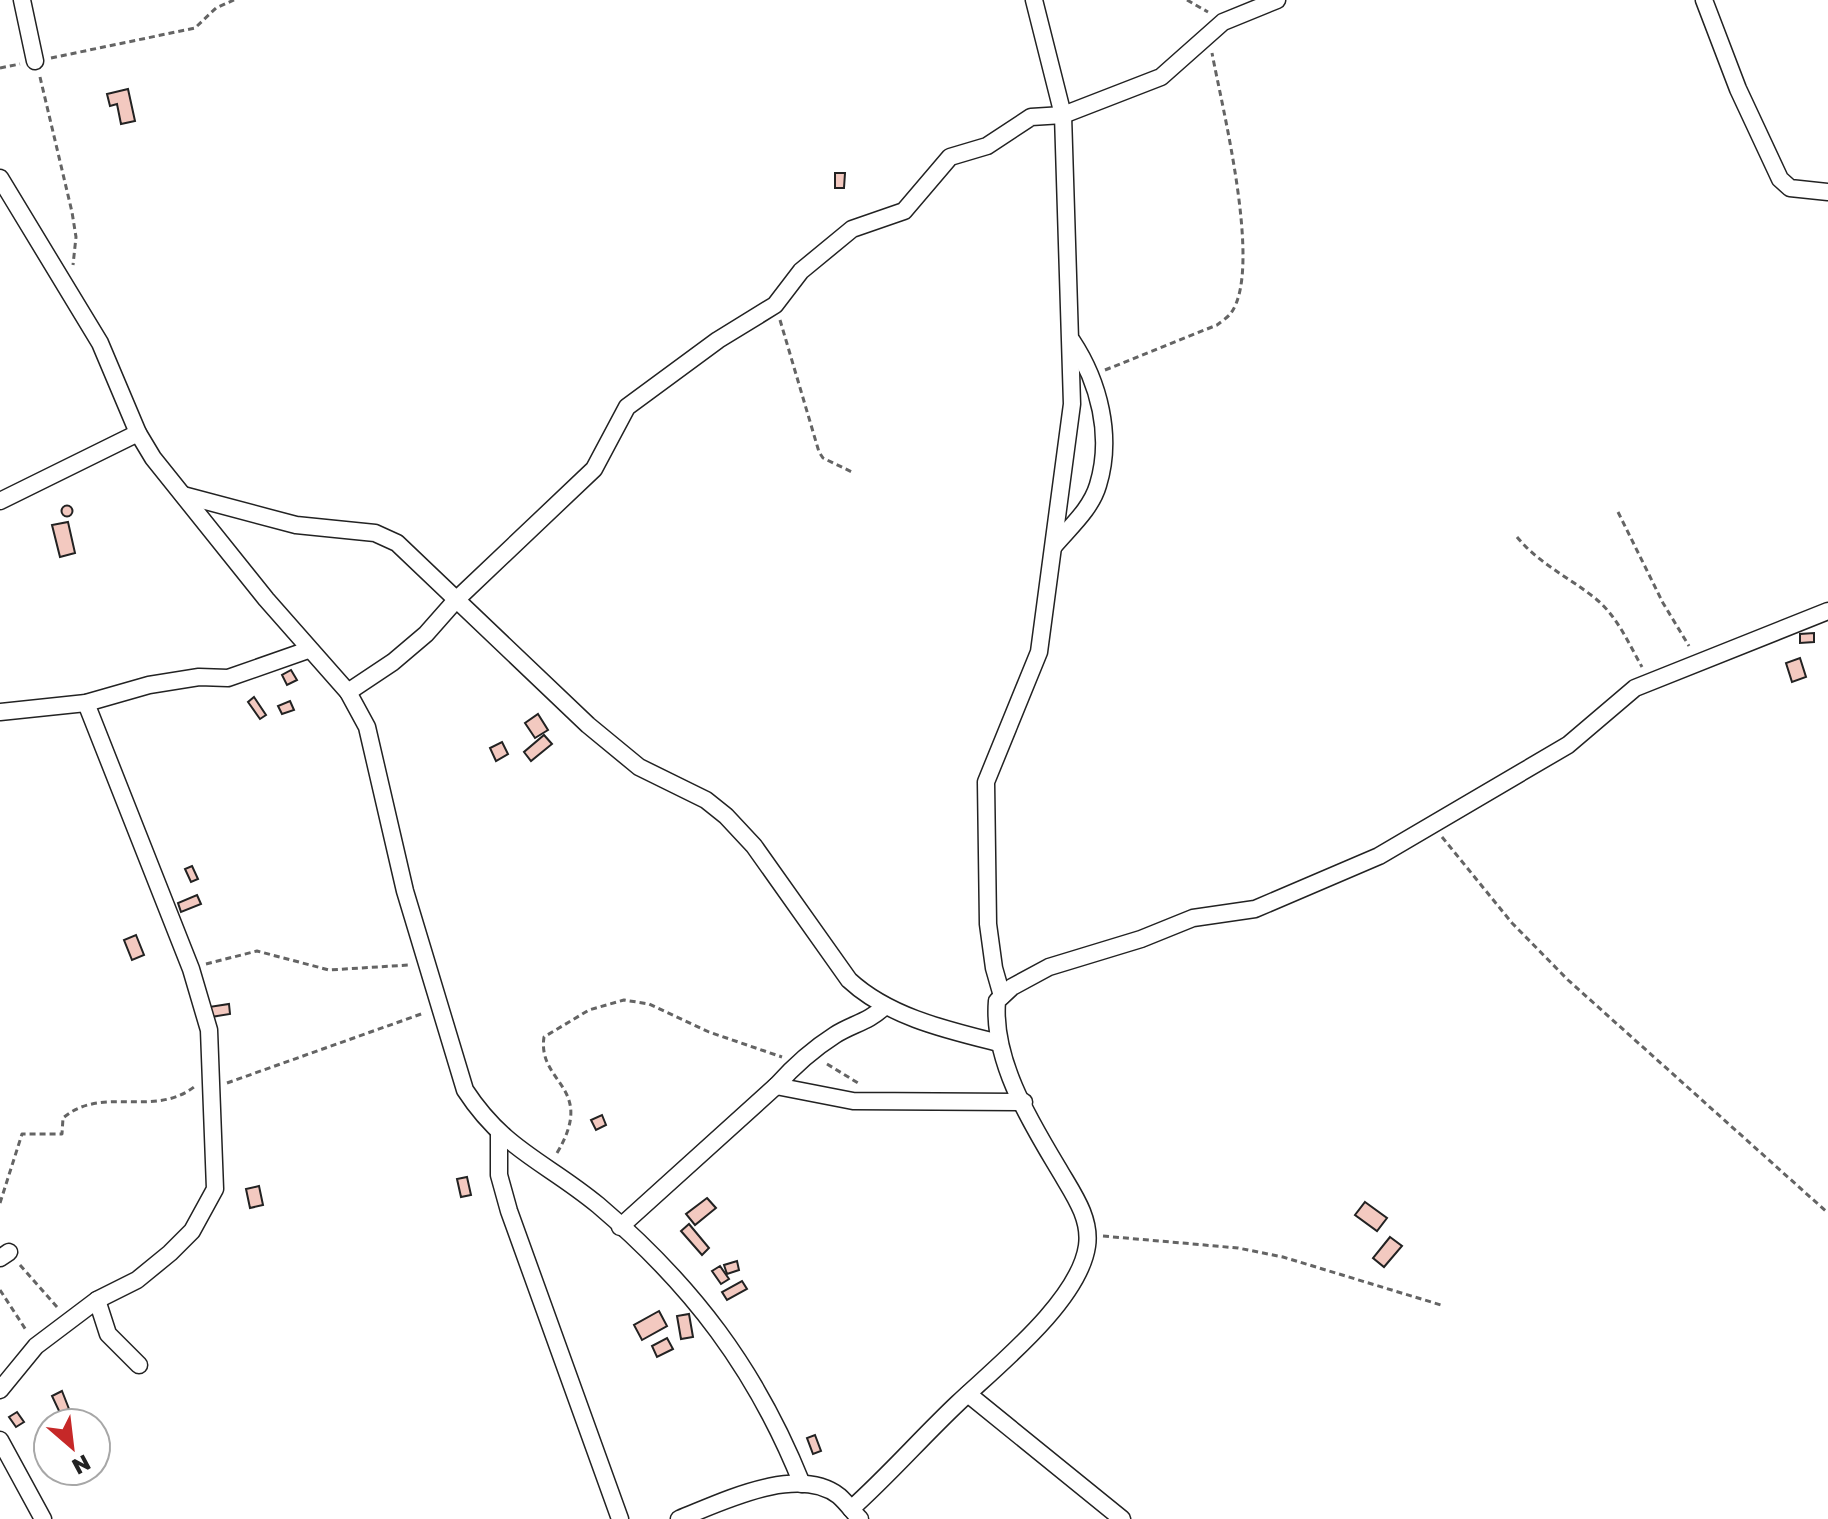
<svg xmlns="http://www.w3.org/2000/svg" width="1828" height="1519" viewBox="0 0 1828 1519" font-family="'Golos Text',sans-serif">
	<style>
		.building { fill: #f3c9c0; stroke: #222; stroke-width: 2 }
		.lines { fill: none; stroke-linecap: round; stroke-linejoin: round }
		.street-casing { stroke: #222; stroke-width: 19 }
		.path { stroke: #646464; stroke-width: 3; stroke-dasharray: 6 4; stroke-linecap: butt }
		.street { stroke: #fff; stroke-width: 16 }
	</style>
	<rect width="100%" height="100%" fill="#fff"/>
	<!-- building -->
	<g class="building">
		<polygon points="128,89 135,121 121,124 117,104 110,106 107,94"/>
		<polygon points="835,173 845,173 844,188 835,188"/>
		<circle cx="67" cy="511" r="5.5"/>
		<polygon points="68,522 75,553 60,557 52,525"/>
		<polygon points="1814,633 1814,642 1800,643 1800,634"/>
		<polygon points="1800,658 1806,677 1792,682 1786,663"/>
		<polygon points="291,670 297,680 287,685 282,675"/>
		<polygon points="254,697 266,715 260,719 248,702"/>
		<polygon points="290,701 294,710 282,714 278,706"/>
		<polygon points="538,714 548,730 535,738 525,723"/>
		<polygon points="544,735 552,744 531,761 524,752"/>
		<polygon points="502,742 508,754 496,761 490,748"/>
		<polygon points="192,866 198,879 191,882 185,869"/>
		<polygon points="197,895 201,904 181,912 178,903"/>
		<polygon points="136,935 144,955 132,960 124,940"/>
		<polygon points="229,1004 230,1014 211,1017 209,1007"/>
		<polygon points="602,1115 606,1125 596,1130 591,1120"/>
		<polygon points="467,1177 471,1195 461,1197 457,1179"/>
		<polygon points="259,1186 263,1205 250,1208 246,1189"/>
		<polygon points="707,1198 716,1208 695,1225 686,1214"/>
		<polygon points="1365,1202 1387,1218 1377,1231 1355,1215"/>
		<polygon points="689,1224 709,1248 702,1255 681,1231"/>
		<polygon points="1390,1237 1402,1246 1384,1267 1373,1258"/>
		<polygon points="737,1261 739,1270 727,1274 724,1265"/>
		<polygon points="720,1266 729,1279 721,1284 712,1271"/>
		<polygon points="742,1281 747,1289 727,1300 722,1292"/>
		<polygon points="659,1311 667,1326 642,1340 634,1325"/>
		<polygon points="689,1314 693,1337 681,1339 677,1316"/>
		<polygon points="667,1338 673,1349 657,1357 652,1346"/>
		<polygon points="62,1391 69,1409 60,1413 52,1396"/>
		<polygon points="17,1412 24,1422 16,1427 9,1417"/>
		<polygon points="815,1435 821,1451 813,1454 807,1438"/>
	</g>
	<g class="lines">
		<defs>
			<g id="street">
				<polyline points="22,0 35,61"/>
				<polyline points="1704,0 1738,89 1780,179 1790,188 1828,192"/>
				<path d="M0,178L100,343L138,433L153,458L266,599L348,692L367,727L405,891L465,1090C504,1150 546,1162 598,1205C692,1285 756,1369 802,1484"/>
				<path d="M183,495L296,525L375,533L397,543L588,725L639,767L706,800L726,816L754,846L849,980C889,1017 947,1030 999,1043"/>
				<polyline points="0,501 138,433"/>
				<path d="M1054,546C1070,527 1091,509 1098,485C1113,436 1099,382 1072,341"/>
				<polyline points="348,692 393,662 426,634 456,600 594,469 627,407 718,340 775,305 801,271 852,229 904,211 950,157 987,146 1031,117 1063,115 1161,77 1223,22 1277,0"/>
				<polyline points="0,712 86,703 149,685 199,677 228,678 308,650"/>
				<polyline points="1002,996 994,968 988,924 986,782 1039,652 1072,404 1063,115 1034,0"/>
				<polyline points="776,1086 853,1101 1024,1102"/>
				<polyline points="499,1134 499,1175 509,1211 620,1519"/>
				<path d="M620,1227L776,1086C793,1067 813,1049 835,1035C852,1024 869,1022 885,1006"/>
				<polyline points="0,1258 9,1252"/>
				<polyline points="97,1300 108,1334 139,1365"/>
				<polyline points="0,1390 36,1346 97,1300 137,1280 170,1253 192,1231 215,1189 209,1030 191,969 86,703"/>
				<polyline points="968,1394 1122,1519"/>
				<polyline points="0,1440 43,1519"/>
				<path d="M851,1509C889,1475 921,1438 958,1403C997,1366 1079,1301 1087,1246C1091,1219 1074,1195 1061,1173C1031,1123 992,1061 997,1001L1012,987L1049,967L1141,939L1193,918L1255,909L1379,856L1568,745L1635,688L1828,611"/>
				<path d="M679,1519C722,1502 797,1464 839,1496C847,1503 853,1512 860,1519"/>
			</g>
		</defs>
		<!-- street casing -->
		<use href="#street" class="street-casing"/>
		<!-- path -->
		<g class="path">
			<polyline points="1187,0 1208,12"/>
			<polyline points="51,58 195,28 216,8 234,0"/>
			<polyline points="0,68 20,64"/>
			<polyline points="40,77 72,212 76,237 73,265"/>
			<polyline points="780,320 819,452 823,458 852,472"/>
			<path d="M1105,370L1217,325C1221,322 1228,317 1231,313C1263,269 1222,107 1212,53"/>
			<polyline points="1618,512 1663,603 1689,646"/>
			<path d="M1517,537C1539,564 1569,577 1596,599C1617,616 1629,644 1642,667"/>
			<polyline points="1442,837 1512,923 1568,980 1828,1213"/>
			<polyline points="206,964 257,951 329,970 409,965"/>
			<polyline points="827,1064 858,1083"/>
			<polyline points="227,1083 424,1013"/>
			<path d="M557,1153C597,1086 537,1084 544,1037L589,1010L624,1000L649,1004L709,1032L782,1057"/>
			<path d="M0,1203L22,1134H62L63,1118C101,1085 154,1118 194,1087"/>
			<polyline points="1103,1236 1238,1248 1283,1257 1441,1305"/>
			<polyline points="20,1265 57,1307"/>
			<polyline points="0,1290 26,1330"/>
		</g>
		<!-- street -->
		<use href="#street" class="street"/>
	</g>
	<!-- north arrow -->
	<g transform="translate(72 1447) rotate(152)"><circle r="38" fill="#ffffff" stroke="#a7a7a7" stroke-width="2"/>
	<path d="M0-6L14 30L0 20L-14 30Z" fill="#c62828"/>
	<text y="-12" font-size="22" font-weight="bold" text-anchor="middle" fill="#222222">N</text>
	</g>
</svg>
